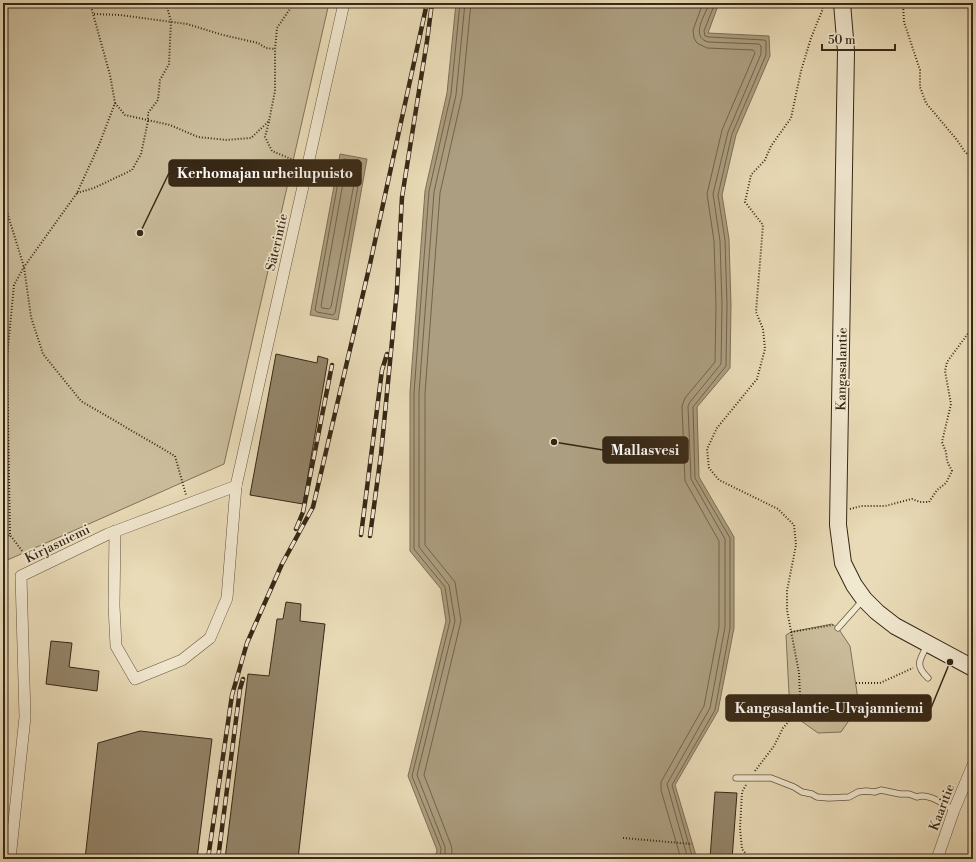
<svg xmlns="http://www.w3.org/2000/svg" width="976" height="862" viewBox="0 0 976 862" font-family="'Libre Bodoni',serif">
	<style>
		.green { fill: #cbbd9c; stroke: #817259 }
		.water { fill: #ac9e80; stroke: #7d6f56 }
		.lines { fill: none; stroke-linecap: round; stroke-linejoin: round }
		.shore { stroke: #72634b; stroke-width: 1 }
		.building { fill: #94856a; stroke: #372816 }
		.service-casing { stroke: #64553e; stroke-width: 7 }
		.minor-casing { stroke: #64553e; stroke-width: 12 }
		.secondary-casing { stroke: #372816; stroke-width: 18 }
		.path { stroke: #372816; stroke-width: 2; stroke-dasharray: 1 2; stroke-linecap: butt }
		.service { stroke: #f1e8d0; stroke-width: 5.5 }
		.minor { stroke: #f1e8d0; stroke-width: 11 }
		.secondary { stroke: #f1e8d0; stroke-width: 16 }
		.rail-casing { stroke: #372816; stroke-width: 4.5 }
		.rail { stroke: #f1e8d0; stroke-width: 3; stroke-dasharray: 9; stroke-linecap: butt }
		.labels { text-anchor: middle; stroke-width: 3.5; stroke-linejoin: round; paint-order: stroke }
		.street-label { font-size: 13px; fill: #372816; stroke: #f1e8d0 }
		.leader { fill: none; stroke: #372816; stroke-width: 1.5 }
		.callout-dot { fill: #372816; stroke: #f1e8d0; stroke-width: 1.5 }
		.callout { fill: #372816; stroke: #372816; stroke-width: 1.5 }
		.callout-label { font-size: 14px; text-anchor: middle; font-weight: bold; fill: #fff }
	</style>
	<rect width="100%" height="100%" fill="#e9dbb7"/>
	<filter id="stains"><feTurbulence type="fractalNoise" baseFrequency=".005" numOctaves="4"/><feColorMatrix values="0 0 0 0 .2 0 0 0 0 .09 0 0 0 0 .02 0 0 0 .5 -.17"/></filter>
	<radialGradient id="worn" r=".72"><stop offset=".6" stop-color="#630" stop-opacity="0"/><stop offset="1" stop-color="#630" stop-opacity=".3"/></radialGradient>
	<!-- green -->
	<g class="green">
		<polygon points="3,3 329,3 224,464 3,562"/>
		<polygon points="832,624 838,628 850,646 859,706 841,732 818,733 790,713 786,635 791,632"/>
	</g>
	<!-- water -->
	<g class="water">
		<polygon points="456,3 719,3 708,33 769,36 770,56 736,135 722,195 729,239 731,305 730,368 697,407 699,477 734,537 734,628 718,711 675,785 697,859 435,859 437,850 408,776 446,621 441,589 410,551 410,392 425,191 447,93"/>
		<polygon points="340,154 367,159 338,320 310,315"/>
	</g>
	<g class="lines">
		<!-- shore -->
		<g class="shore">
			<polygon points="345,159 361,162 362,164 335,313 333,315 317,312 315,310 342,160"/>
			<polygon points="348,164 355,166 357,168 331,307 329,309 322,308 321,306 346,166"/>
			<polyline points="440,859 441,848 412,776 450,621 445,587 414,549 414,393 429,191 451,94 460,3"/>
			<polyline points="445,859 445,847 417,775 455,621 449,585 419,547 419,393 434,192 456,95 465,3"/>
			<polyline points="451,859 452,850 451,845 424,775 461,621 455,582 425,545 425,393 440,193 462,96 471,3"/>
			<polyline points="681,859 661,790 661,782 704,706 719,627 719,541 685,481 682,406 685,398 715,362 716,305 714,241 707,194 722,130 755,53 753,50 707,48 697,43 694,38 693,30 703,3"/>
			<path d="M688,859L667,784L710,708L725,627V539L691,479L688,406L690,402L721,364L722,305L720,241L713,194L728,132L761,54V46L759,44L708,42C690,37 705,14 710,3"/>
			<polyline points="693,859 672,785 715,710 730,628 730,538 695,478 693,407 726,366 727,305 725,240 718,195 732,134 766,55 766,41 764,40 709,37 705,36 704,31 715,3"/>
		</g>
	</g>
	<!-- building -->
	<g class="building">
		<polygon points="276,354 317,363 318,356 328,359 303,504 250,495"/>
		<polygon points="286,602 301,604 300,621 325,624 298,859 225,859 248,674 269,676 277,619 283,619"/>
		<polygon points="51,641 72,643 69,667 99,671 97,691 46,684"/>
		<polygon points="140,731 212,739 197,859 85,859 98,743"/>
		<polygon points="715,792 737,793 732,859 710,858"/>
	</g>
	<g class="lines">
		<defs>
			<g id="service">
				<polyline points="838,628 863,600"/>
				<path d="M927,646C919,660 915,666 928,678"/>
				<path d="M736,778H771L794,787L802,792L812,794L817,797L829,798L849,797L858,792L866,791L875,792L881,790L900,794H909L917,797C928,792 944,805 954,810"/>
			</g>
			<g id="minor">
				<polyline points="115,531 114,606 116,646 135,679 182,660 210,638 227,598 236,486 344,3"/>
				<polyline points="10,859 25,717 21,576 108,534 236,486"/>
				<polyline points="937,859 954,810 973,765"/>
			</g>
			<polyline id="secondary" points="842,3 846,51 838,525 843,563 854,585 864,599 877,612 895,626 973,668"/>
		</defs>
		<!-- service casing -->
		<use href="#service" class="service-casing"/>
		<!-- minor casing -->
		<use href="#minor" class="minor-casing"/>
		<!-- secondary casing -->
		<use href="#secondary" class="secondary-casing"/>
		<!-- path -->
		<g class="path">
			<polyline points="903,3 904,22 920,70 920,87 926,103 957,140 965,152 973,159"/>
			<polyline points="94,14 120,15 187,24 223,35 258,43 266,48 275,49"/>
			<polyline points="115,103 125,115 170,125 198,137 227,140 251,138 269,121 275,91 275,49 277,28 294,3"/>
			<polyline points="269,122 265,137 272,151 298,162"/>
			<polyline points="77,193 94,188 132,170 141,154 148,121 148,113 158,100 160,80 169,64 171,21 167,7 168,3"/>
			<polyline points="3,199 24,267 31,317 43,354 81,401 175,456 186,495"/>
			<polyline points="973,266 972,273 973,280"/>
			<polyline points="7,359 10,535 29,560"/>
			<polyline points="3,362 7,358 14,285 24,267 77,193 99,145 115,103 110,75 90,3"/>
			<polyline points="850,509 861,506 885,506 912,499 920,502 929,502 937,490 946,483 952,471 947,461 946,452 942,442 951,404 945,371 947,362 972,328 973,321"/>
			<polyline points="3,538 10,535"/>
			<polyline points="791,632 833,625"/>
			<polyline points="968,651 973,649"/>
			<polyline points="856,683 880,683 913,668"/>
			<polyline points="755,771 774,746 783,728 797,712 800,695 799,673 787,610 787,591 796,545 794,525 778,509 719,480 709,468 707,449 717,428 757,379 765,349 763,329 756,312 763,225 745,202 751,175 765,160 771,146 791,118 801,71 811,38 822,11 823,3"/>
			<polyline points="746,785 742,792 740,828 742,849 750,859"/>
			<polyline points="623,838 692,844"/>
		</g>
		<!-- service -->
		<use href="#service" class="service"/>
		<!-- minor -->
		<use href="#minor" class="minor"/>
		<!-- secondary -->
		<use href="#secondary" class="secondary"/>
		<defs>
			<g id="rail">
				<polyline points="296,529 303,512 332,365"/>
				<polyline points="361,535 382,370 387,354"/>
				<polyline points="370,536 381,454 397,290 402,197 427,41 432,3"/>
				<polyline points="208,859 232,695 247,643 282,564 313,507 370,264 427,3"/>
				<polyline points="218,859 240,689 243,679"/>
			</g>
		</defs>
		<!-- rail casing -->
		<use href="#rail" class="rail-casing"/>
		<!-- rail -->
		<use href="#rail" class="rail"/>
	</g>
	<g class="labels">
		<!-- street labels -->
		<g class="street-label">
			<text transform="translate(276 242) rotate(-77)" y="5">Säterintie</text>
			<text transform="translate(841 369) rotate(-89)" y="5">Kangasalantie</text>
			<text transform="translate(57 543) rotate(-26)" y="5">Kirjasniemi</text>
			<text transform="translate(941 807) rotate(-69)" y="5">Kaaritie</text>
		</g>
	</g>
	<!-- callouts -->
	<path class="leader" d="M140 233L169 173M554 442L603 450M950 662L931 708"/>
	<g class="callout-dot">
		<circle cx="140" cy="233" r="4"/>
		<circle cx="554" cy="442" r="4"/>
		<circle cx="950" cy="662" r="4"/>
	</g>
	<g class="callout">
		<rect x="169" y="160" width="192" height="26" rx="4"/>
		<rect x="603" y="437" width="85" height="26" rx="4"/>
		<rect x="726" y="695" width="205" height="26" rx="4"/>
	</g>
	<g class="callout-label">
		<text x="265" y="178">Kerhomajan urheilupuisto</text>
		<text x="645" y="455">Mallasvesi</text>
		<text x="829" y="713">Kangasalantie-Ulvajanniemi</text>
	</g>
	<!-- margin -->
	<rect width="976" height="862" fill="none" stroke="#e9dbb7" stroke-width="16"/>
	<rect x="4" y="4" width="968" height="854" fill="none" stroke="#372816" stroke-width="2"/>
	<rect x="8" y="8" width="960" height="846" fill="none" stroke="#372816"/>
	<!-- scale -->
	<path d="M822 44v6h73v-6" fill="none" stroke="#372816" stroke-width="2"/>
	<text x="828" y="44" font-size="12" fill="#372816" stroke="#f1e8d0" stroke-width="3" paint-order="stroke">50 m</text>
	<rect width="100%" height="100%" filter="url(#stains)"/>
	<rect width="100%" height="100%" fill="url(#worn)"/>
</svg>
